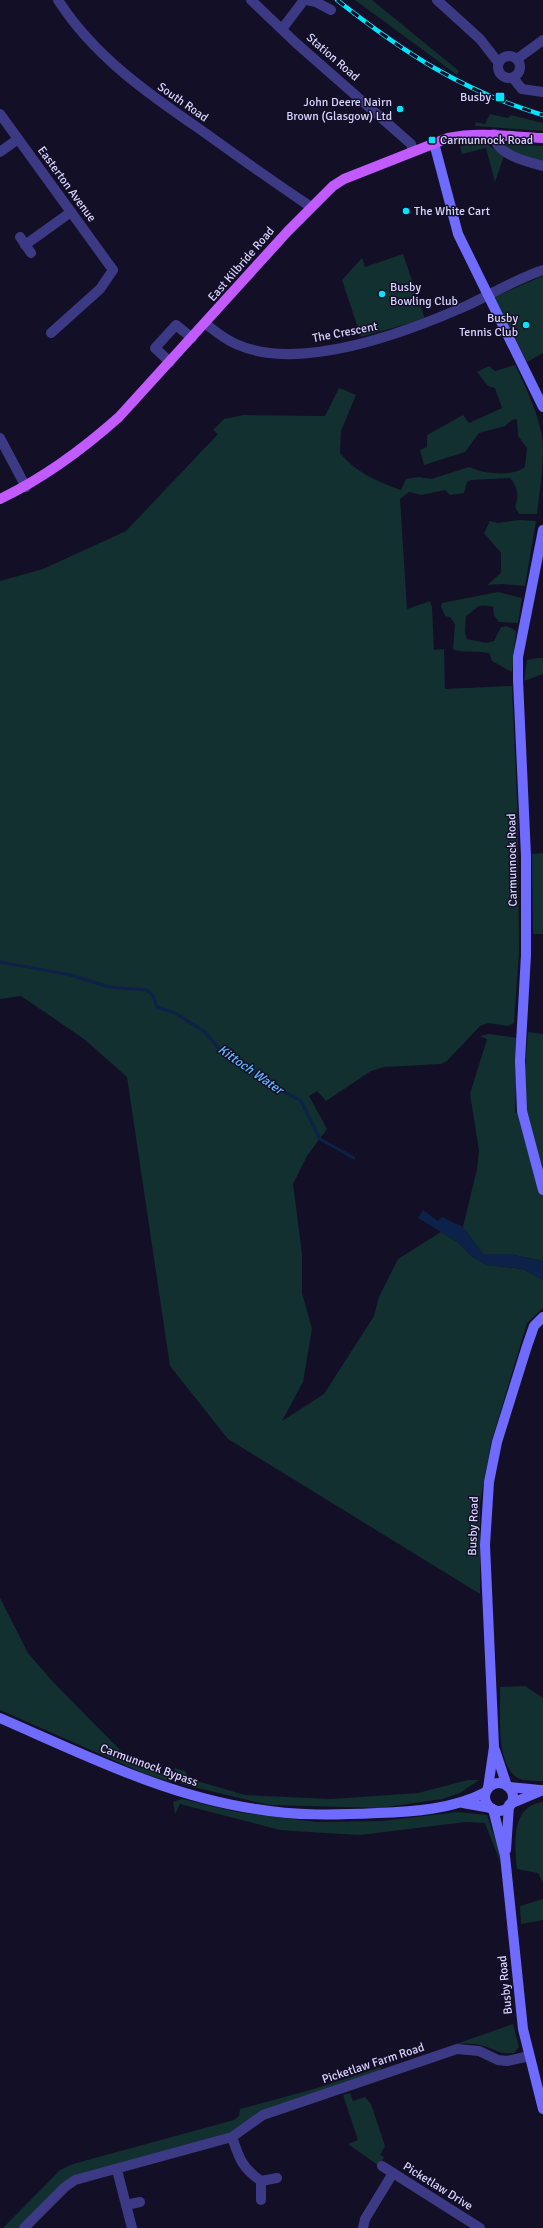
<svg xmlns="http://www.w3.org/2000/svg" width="543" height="2228" viewBox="0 0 543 2228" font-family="Signika,sans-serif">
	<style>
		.green { fill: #12302f }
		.water { fill: #0c2248 }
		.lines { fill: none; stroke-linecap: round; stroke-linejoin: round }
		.stream { stroke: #0c2248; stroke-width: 3 }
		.minor { stroke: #3d3a85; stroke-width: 10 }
		.secondary { stroke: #6f6bff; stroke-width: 10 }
		.primary { stroke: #c25bff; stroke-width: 10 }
		.rail-casing { stroke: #00e5ff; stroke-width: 4.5 }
		.rail { stroke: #130f26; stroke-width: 3; stroke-dasharray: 9; stroke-linecap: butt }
		.poi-dot { fill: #00e5ff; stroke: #130f26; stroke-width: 1.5 }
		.labels { text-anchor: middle; stroke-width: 3; stroke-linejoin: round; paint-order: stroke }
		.street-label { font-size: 12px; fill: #d9d4ff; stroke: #130f26 }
		.poi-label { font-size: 12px; fill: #d9d4ff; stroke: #130f26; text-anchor: end }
		.water-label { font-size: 13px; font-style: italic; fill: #62b6ff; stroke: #130f26 }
	</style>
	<rect width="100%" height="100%" fill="#130f26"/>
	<!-- green -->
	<g class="green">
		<polygon points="355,0 372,0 459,71 457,75"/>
		<polygon points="490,114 508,118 511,115 543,123 543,131 475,126 476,122 485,124"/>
		<polygon points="484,142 504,156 495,182 486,148 462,154 460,146"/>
		<polygon points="501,143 543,146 543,162 509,150"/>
		<polygon points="403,254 425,319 361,337 342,280 362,258 365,267"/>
		<polygon points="543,276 543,353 527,362 494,297"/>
		<path d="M515,365C526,387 542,421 543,446C543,469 540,491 537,514H519L515,507C519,496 518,487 510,478L471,480L467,482L464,493L450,495L445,490L421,495L409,492L400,499L407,609L430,601L432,607L434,650L444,649L445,689L512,686L518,823L519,953L514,1023L508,1026L488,1023L480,1026L447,1061L441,1064L384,1067L371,1071L326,1101L317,1091L309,1096L327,1129L307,1156L293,1184L302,1254V1293L312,1329L303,1382L282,1421L324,1394L374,1316L379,1297L398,1259L441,1232L459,1243L471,1256L487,1265L523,1269L543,1280V1308L527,1323L491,1443L480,1503V1594L228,1439L170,1366L127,1077L84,1039L21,996L0,999V581L43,569L126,531L218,434L213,430L224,419L243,415L325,416L339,388L356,395L341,431L340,453C355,472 378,482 401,490L406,479L419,477L431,479L469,467C484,474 513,477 525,467L527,448L518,436L517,419L512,420L505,426L479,433L465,452L424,465L420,450L427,447V435L463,415L469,423L502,408L495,388L488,386L477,372L489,366L495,371Z"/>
		<polygon points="519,520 536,521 525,586 502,584 487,585 501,573 501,553 484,533 490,521 498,523"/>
		<path d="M498,592L522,598L518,623L499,622L494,615L493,607C475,603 479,608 466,616L465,633L467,639L486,643L494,641L501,627L507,626L516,631L512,672L492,661L489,653C480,651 459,653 453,649L455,624L450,617L445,616L441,606L442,603Z"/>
		<polygon points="537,658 543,658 543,674 524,681 527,660"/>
		<polygon points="543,853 543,934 533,934 532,854"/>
		<polygon points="528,1032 543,1034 543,1261 509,1254 483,1254 463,1227 477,1169 479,1151 470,1094 487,1039 480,1036 489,1034 518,1038 515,1113 526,1110 525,1070"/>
		<polygon points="0,1598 28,1653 53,1682 127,1757 171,1776 173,1779 170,1782 143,1773 0,1710"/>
		<path d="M525,1686L543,1698V1781H540C533,1781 522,1781 516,1777C495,1762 501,1710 500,1687Z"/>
		<polygon points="174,1768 185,1771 190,1779 245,1795 331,1799 418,1793 468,1780 479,1780 460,1793 442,1799 380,1808 269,1805 181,1784"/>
		<polygon points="182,1799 237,1812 317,1822 382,1821 458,1812 487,1815 497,1844 501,1864 485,1823 466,1822 360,1835 324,1833 280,1830 180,1804 175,1814 173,1802"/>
		<path d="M543,1802V1883L538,1873L517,1869C515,1845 510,1806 543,1802Z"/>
		<polygon points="543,1899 543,1920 521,1924 520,1906"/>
		<path d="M513,2024L519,2047L514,2053C499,2054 501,2052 487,2047C477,2043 466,2043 456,2044Z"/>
		<polygon points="381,2067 381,2070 228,2133 58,2188 18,2228 3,2228 60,2170 73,2164 234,2120 239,2116 240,2109 314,2089"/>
		<polygon points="350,2093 353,2101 365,2097 371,2104 385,2146 380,2155 384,2157 379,2166 348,2144 358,2140 343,2095"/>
	</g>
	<!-- water -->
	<polygon class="water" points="423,1210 438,1221 442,1217 463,1227 483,1254 509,1254 543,1261 543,1280 523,1269 487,1265 471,1256 459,1243 418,1218"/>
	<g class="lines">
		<!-- stream -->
		<polyline class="stream" points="0,962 71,975 109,987 147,990 153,996 157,1007 175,1013 205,1032 220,1050 243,1062 268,1083 301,1101 320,1139 354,1158"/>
		<!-- minor -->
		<g class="minor">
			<path d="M58,0C94,56 147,93 201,130C237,156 274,182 311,207"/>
			<polyline points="251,0 296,43 411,144 413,151"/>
			<polyline points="307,0 316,2 331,10"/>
			<polyline points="437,0 480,39 498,62"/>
			<polyline points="282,29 304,0"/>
			<circle cx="509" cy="67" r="11"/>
			<polyline points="517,59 543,40"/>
			<polyline points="513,78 522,89 543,92"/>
			<polyline points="0,114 113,270 100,289 51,333"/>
			<path d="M494,134C494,154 527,162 543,166"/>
			<polyline points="0,152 18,139"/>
			<polyline points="20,237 31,253"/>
			<polyline points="25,245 71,212"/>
			<path d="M206,324C215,331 224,339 236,344C299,373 407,332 466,306C492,294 516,279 543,270"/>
			<polyline points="170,362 155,348 176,325 192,338"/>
			<polyline points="0,438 26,487"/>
			<path d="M232,2137C239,2158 242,2168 261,2181L277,2178"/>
			<polyline points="382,2166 480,2228"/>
			<polyline points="117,2170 132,2228"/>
			<polyline points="261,2200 261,2181"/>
			<polyline points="126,2205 140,2202"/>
			<polyline points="24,2228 65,2187 75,2180 232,2137 263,2115 457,2049 479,2051 498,2060 507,2061 529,2056"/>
			<polyline points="363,2228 365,2219 393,2173"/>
		</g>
		<!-- secondary -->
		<g class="secondary">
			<polyline points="434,143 458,234 543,407"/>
			<polyline points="543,530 518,657 518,680 526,856 526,955 520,1061 522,1111 543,1190"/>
			<path d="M0,1718C83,1754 166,1796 256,1809C296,1816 336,1815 377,1813C413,1812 454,1809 486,1792"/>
			<polyline points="495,1750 507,1786"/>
			<circle cx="499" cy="1797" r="14"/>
			<polyline points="509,1787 540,1790"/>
			<polyline points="488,1788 494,1747 485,1545 489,1482 497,1442 527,1346 534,1326 543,1317"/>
			<polyline points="463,1803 491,1808"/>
			<polyline points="510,1804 543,1790"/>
			<polyline points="493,1809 505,1856 523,2029 543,2109"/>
			<polyline points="506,1850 509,1805"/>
		</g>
		<!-- primary -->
		<path class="primary" d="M0,499C44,478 82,450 119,417L288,231L333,186L344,179L448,138C480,131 511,137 543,138"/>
		<defs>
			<path id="rail" d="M337,0C403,52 462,91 543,115"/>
		</defs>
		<!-- rail casing -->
		<use href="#rail" class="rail-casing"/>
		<!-- rail -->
		<use href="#rail" class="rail"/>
	</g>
	<!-- markers -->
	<g class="poi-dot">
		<rect x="495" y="92" width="10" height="10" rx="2"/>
		<circle cx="400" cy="109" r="4"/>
		<rect x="428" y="136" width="8" height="8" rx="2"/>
		<circle cx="406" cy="211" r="4"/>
		<circle cx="382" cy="294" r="4"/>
		<circle cx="526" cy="325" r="4"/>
	</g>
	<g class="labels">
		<!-- street labels -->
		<g class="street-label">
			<text transform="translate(333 57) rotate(41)" y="4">Station Road</text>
			<text transform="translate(183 102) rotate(35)" y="4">South Road</text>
			<text transform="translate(67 184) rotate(54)" y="4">Easterton Avenue</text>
			<text transform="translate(241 264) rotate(-49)" y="4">East Kilbride Road</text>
			<text transform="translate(345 332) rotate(-11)" y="4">The Crescent</text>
			<text transform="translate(512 860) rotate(-91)" y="4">Carmunnock Road</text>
			<text transform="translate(473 1526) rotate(-88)" y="4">Busby Road</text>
			<text transform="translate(149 1765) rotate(20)" y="4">Carmunnock Bypass</text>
			<text transform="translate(505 1985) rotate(-96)" y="4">Busby Road</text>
			<text transform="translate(373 2063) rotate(-18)" y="4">Picketlaw Farm Road</text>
			<text transform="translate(438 2186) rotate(32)" y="4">Picketlaw Drive</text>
		</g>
		<!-- poi labels -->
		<g class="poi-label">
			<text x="491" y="101">Busby</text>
			<text x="392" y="106">John Deere Nairn<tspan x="392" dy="14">Brown (Glasgow) Ltd</tspan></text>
			<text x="440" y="144" text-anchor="start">Carmunnock Road</text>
			<text x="414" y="215" text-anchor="start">The White Cart</text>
			<text x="390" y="291" text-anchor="start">Busby<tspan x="390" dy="14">Bowling Club</tspan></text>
			<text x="518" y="322">Busby<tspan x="518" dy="14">Tennis Club</tspan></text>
		</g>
		<!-- water labels -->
		<g class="water-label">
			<text transform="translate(251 1069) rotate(35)" y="5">Kittoch Water</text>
		</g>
	</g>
</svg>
